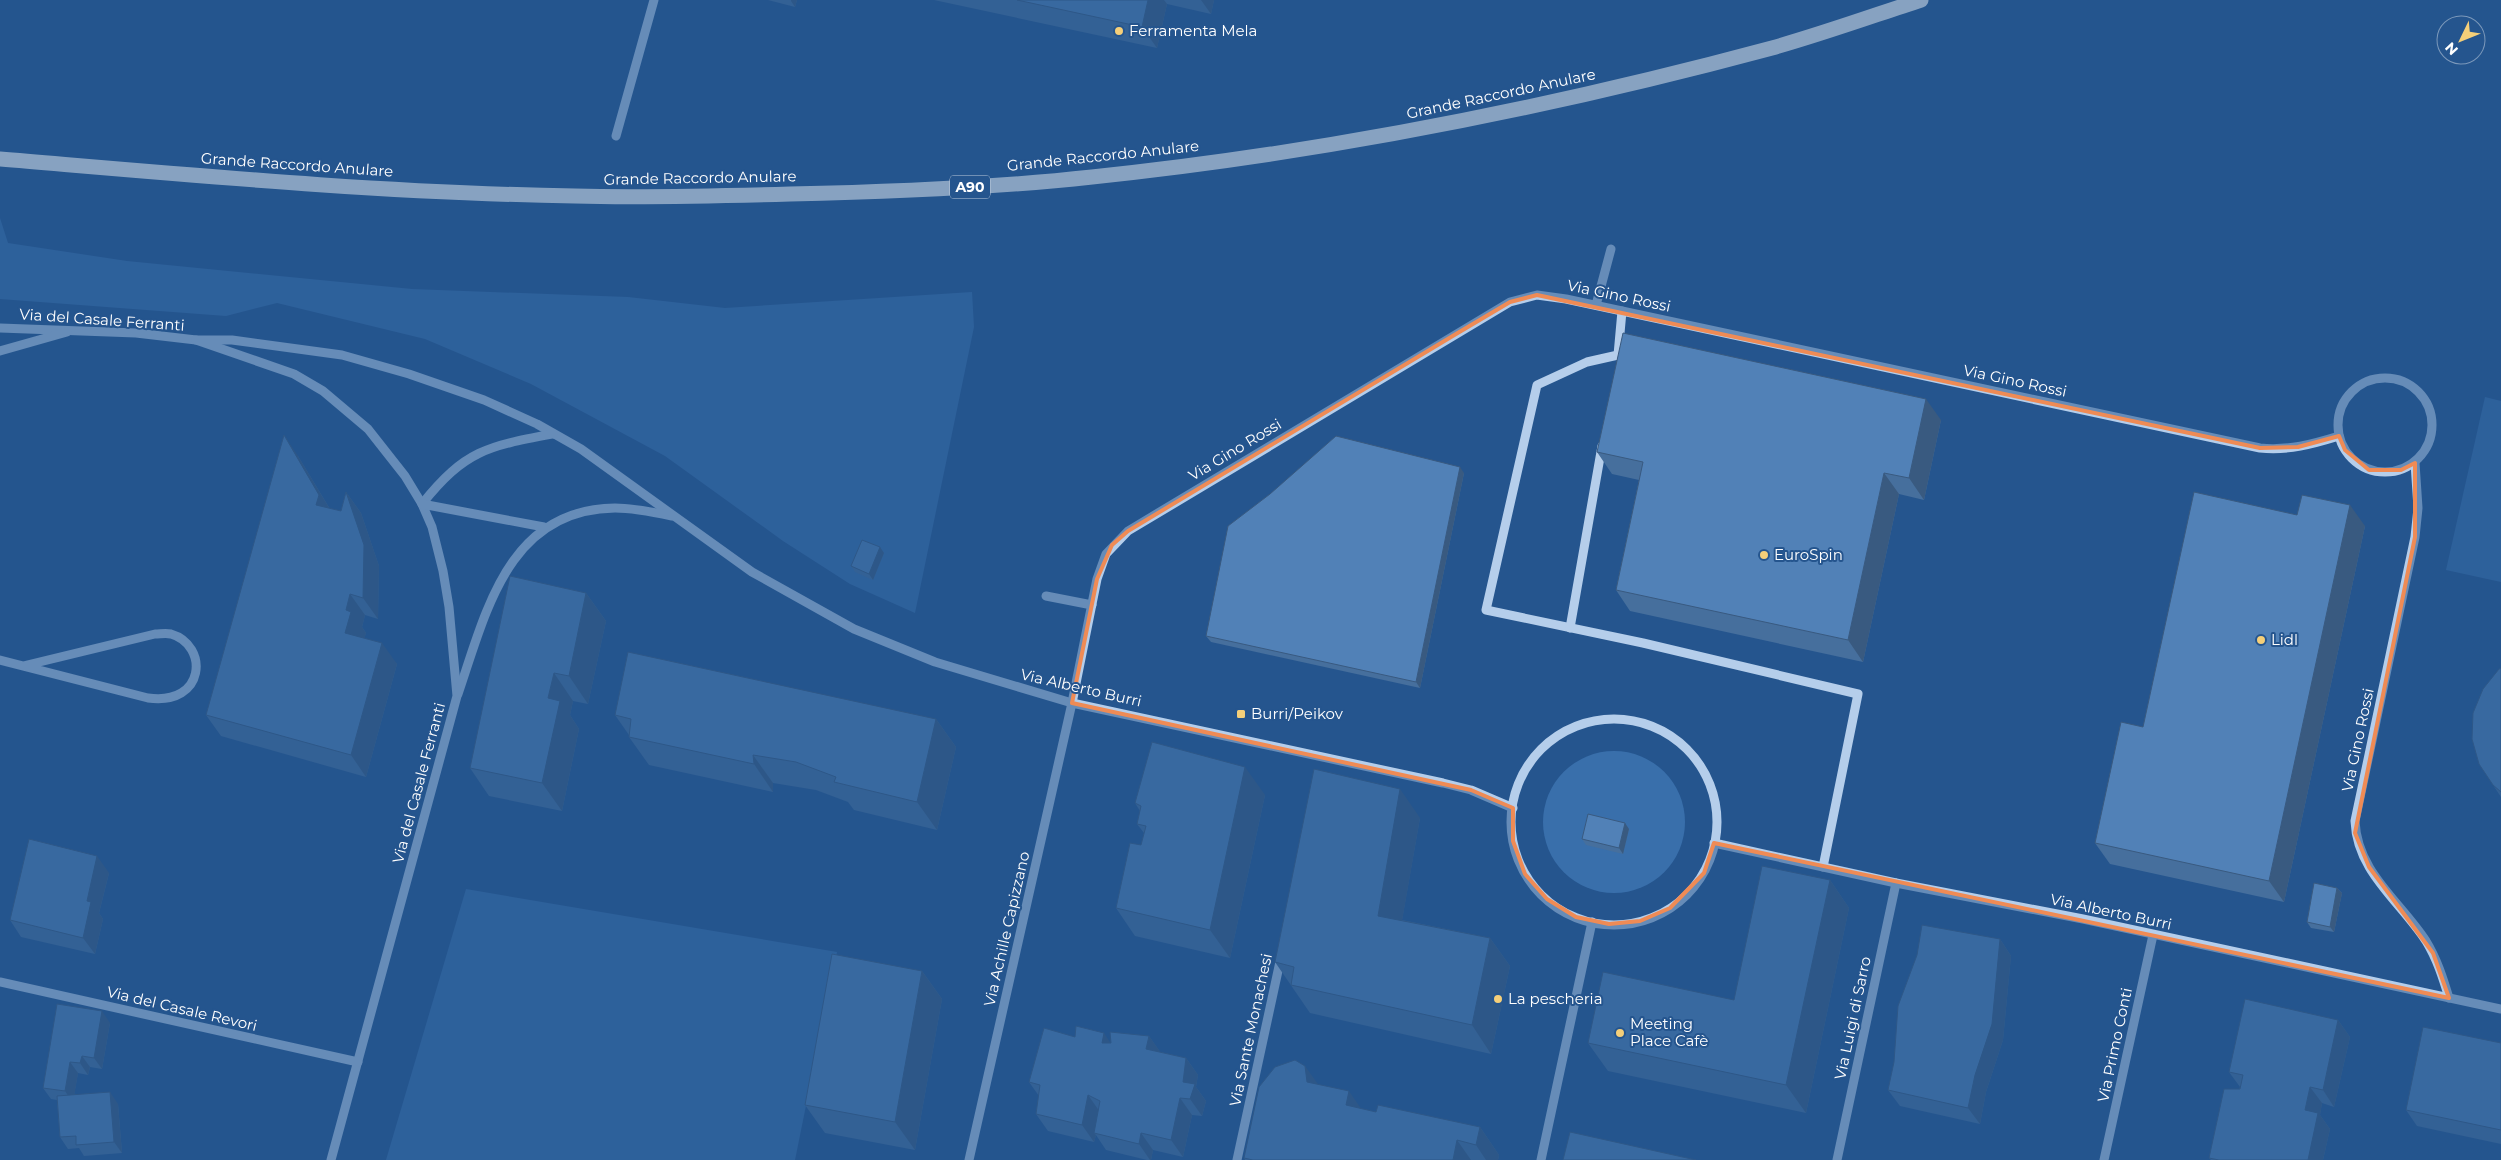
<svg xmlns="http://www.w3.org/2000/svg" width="2501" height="1160" viewBox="0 0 2501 1160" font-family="Montserrat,sans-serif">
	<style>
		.green { fill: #396fab }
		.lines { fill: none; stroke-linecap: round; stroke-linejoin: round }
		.minor { stroke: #b5ceeb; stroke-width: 9 }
		.highway { stroke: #fff; stroke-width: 15 }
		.wall { fill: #466f9d }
		.shaded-wall { fill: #395a80 }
		.building { fill: #5181b7; stroke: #395a80 }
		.marked { fill: none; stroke: #ef8b55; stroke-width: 4; stroke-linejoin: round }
		.poi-dot { fill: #f5cf79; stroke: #25558e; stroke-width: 2 }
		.labels { text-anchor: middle; stroke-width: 4; stroke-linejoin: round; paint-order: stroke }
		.shield { fill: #25558e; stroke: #beccdd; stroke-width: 1 }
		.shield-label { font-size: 14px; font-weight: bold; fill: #fff }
		.poi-label { font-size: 15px; fill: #fff; stroke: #25558e; text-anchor: start }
		.street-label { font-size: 15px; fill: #fff; stroke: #25558e }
	</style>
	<rect width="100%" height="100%" fill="#25558e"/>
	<!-- green -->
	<g class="green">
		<polygon points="0,218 8,243 127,261 412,289 628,297 725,308 972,292 974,327 915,613 850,584 783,541 665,456 531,384 425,339 277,303 226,316 0,299"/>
		<polygon points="2485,397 2501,401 2501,582 2446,570"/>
		<circle cx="1614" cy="822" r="71"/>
		<polygon points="466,889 837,952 795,1160 386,1160"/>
	</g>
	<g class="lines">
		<!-- minor -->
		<g class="minor">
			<polyline points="616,136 654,0"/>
			<polyline points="1596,305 1611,249"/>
			<polyline points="1622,311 1618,355 1587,362 1537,385 1486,610 1643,643 1858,694 1823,867"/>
			<polyline points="0,328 136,333 196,340 294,374 323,391 368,429 405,476 422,504 432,527 443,571 449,607 457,696 331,1160"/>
			<polyline points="196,340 232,340 342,355 409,374 484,400 537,424 581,449 752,572 854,629 935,662 1072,703 1443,783 1471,790 1513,808"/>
			<polyline points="0,351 67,332"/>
			<circle cx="2385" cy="425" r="47"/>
			<path d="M2415,463L2418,508L2415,537L2355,821C2357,872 2400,901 2426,941C2437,959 2443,978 2449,998"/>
			<path d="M422,504C465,450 488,446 553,434"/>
			<polyline points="422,504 544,527"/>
			<polyline points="1046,596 1092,605"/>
			<polyline points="1570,628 1602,446"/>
			<path d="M0,660L148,698C206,706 209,645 171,634C166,633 160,634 155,634L23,666"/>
			<path d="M458,694C486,612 508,509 615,508C634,508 653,512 672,516"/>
			<circle cx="1614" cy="822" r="103"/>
			<polyline points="1714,843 1896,883 2083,919 2501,1009"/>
			<polyline points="0,982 358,1062"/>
			<path d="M969,1160L1072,703L1097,579L1106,554L1128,531L1510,302L1537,295L1566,299L2260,448C2288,451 2313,444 2339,436"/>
			<polyline points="1237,1160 1281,957"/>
			<polyline points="1541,1160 1592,922"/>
			<polyline points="1837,1160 1896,883"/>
			<polyline points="2104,1160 2153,935"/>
		</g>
		<!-- highway -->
		<path class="highway" d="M0,159C191,175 383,193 575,196C646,198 718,196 790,194C890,192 991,188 1092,177C1322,153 1549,108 1772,48C1822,34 1872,16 1921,0"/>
	</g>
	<!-- wall -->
	<g class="wall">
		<polygon points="768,0 797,0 795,7"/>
		<polygon points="934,0 1214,0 1211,14 1167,4 1157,48"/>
		<polygon points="1941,420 1924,500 1899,494 1863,662 1630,611 1616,590 1639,480 1612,474 1597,452"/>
		<polygon points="298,456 330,509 341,511 346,492 361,513 379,566 378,619 365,615 362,627 366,633 364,638 397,664 366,777 221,736 206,715"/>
		<polygon points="1464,473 1420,688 1211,642 1206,636 1270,494"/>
		<polygon points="2297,515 2365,526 2284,902 2110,864 2095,843 2143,727"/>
		<polygon points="884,553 873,580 855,572 851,566"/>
		<polygon points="586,593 606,621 588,704 573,701 570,715 579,729 562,811 489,796 470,768"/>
		<polygon points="2501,668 2501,797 2493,785"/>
		<polygon points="615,715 936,719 956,747 937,830 854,810 848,802 816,790 773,783 773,792 649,765 629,737 629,735"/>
		<polygon points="1265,795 1230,958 1135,936 1116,908 1141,845 1144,833 1137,824 1140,811 1135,803"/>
		<polygon points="1420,818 1402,920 1490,938 1510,966 1491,1054 1310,1013 1275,962"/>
		<polygon points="1629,829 1623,854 1586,845 1582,839"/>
		<polygon points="109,873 99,913 103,919 95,954 21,937 10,920"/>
		<polygon points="1830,880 1849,908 1806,1113 1608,1071 1588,1043 1734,1000"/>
		<polygon points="2337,888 2342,893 2334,932 2311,928 2307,922"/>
		<polygon points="2000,939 2011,956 2003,1040 1986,1092 1980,1124 1900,1106 1888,1090"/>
		<polygon points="922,971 942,999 915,1150 825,1133 805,1105"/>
		<polygon points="2338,1020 2350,1037 2334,1107 2322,1103 2320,1115 2330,1129 2323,1160 2211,1160 2209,1158 2240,1087 2229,1072"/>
		<polygon points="110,1023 102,1069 90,1067 88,1075 78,1073 74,1095 118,1104 122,1153 84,1156 79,1148 68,1149 60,1137 57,1100 51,1099 43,1088"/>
		<polygon points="1149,1036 1160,1052 1186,1058 1198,1075 1196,1087 1206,1101 1202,1116 1192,1115 1183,1157 1153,1150 1151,1160 1147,1160 1106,1150 1096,1135 1094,1142 1048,1131 1036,1114 1039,1096 1029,1082 1075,1037 1111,1043"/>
		<polygon points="2501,1043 2501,1144 2417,1126 2406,1110"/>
		<polygon points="1317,1084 1361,1109 1376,1112 1480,1127 1499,1155 1498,1160 1245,1160 1244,1158"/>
	</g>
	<!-- shaded-wall -->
	<g class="shaded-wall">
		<polygon points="791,0 797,0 795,7 791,1"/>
		<polygon points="1148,0 1164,0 1167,4 1157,48 1142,27"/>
		<polygon points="1201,0 1214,0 1211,14"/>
		<polygon points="1926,399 1941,420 1924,500 1909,478"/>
		<polygon points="284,435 298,456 334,516 316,505"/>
		<polygon points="1460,467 1464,473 1420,688 1416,682"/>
		<polygon points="1884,473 1899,494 1863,662 1848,640"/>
		<polygon points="346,492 361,513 379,566 378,619 363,598"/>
		<polygon points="2350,505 2365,526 2284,902 2269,881"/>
		<polygon points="880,547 884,553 873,580 869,574"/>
		<polygon points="586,593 606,621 588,704 569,676"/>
		<polygon points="350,594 365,615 362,627 366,633 360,654 345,633 346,610"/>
		<polygon points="382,643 397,664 366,777 351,755"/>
		<polygon points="554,673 573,701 570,715 579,729 562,811 542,783 548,698"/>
		<polygon points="936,719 956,747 937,830 917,802"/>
		<polygon points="753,755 773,783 773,792 754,764"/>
		<polygon points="1245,767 1265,795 1230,958 1210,930"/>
		<polygon points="1400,789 1420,818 1398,944 1378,916"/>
		<polygon points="1625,823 1629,829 1623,854 1619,848"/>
		<polygon points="97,856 109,873 99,913 103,919 95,954 83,938 87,901"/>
		<polygon points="1830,880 1849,908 1806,1113 1786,1085"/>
		<polygon points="2337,888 2342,893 2334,932 2330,927"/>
		<polygon points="1490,938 1510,966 1491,1054 1472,1025"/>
		<polygon points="2000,939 2011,956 2003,1040 1986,1092 1980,1124 1968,1108"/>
		<polygon points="922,971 942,999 915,1150 895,1122"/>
		<polygon points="102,1011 110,1023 102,1069 94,1058"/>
		<polygon points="2338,1020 2350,1037 2334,1107 2323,1090"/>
		<polygon points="1104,1033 1115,1050 1102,1043"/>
		<polygon points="1149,1036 1161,1053 1146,1049"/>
		<polygon points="82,1056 90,1067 88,1075 80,1063"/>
		<polygon points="1186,1058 1198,1075 1196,1087 1206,1101 1202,1116 1190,1099 1183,1082"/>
		<polygon points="70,1062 78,1073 73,1103 65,1091"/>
		<polygon points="1305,1066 1325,1094 1307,1082"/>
		<polygon points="2310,1087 2322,1103 2320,1115 2330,1129 2323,1160 2308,1160 2305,1110"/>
		<polygon points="1349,1091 1368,1119 1346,1105"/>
		<polygon points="110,1092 118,1104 122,1153 114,1142"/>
		<polygon points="1088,1095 1100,1112 1094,1133 1096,1135 1094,1142 1082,1125"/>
		<polygon points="1180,1098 1192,1115 1183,1157 1171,1140"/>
		<polygon points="1480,1127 1499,1155 1498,1160 1486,1160 1476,1145"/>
		<polygon points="1141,1133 1153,1150 1151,1160 1150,1160 1139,1144"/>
		<polygon points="1457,1140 1471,1160 1453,1160"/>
	</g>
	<!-- building -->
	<g class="building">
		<polygon points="1017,0 1148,0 1142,27"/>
		<polygon points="1623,333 1926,399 1909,478 1884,473 1848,640 1616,590 1643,462 1597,452"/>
		<polygon points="284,435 319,495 316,505 341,511 346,492 364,545 363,598 350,594 346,610 351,612 345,633 382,643 351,755 206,715"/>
		<polygon points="1336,436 1460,467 1416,682 1206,636 1228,526 1270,494"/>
		<polygon points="2194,492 2297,515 2302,495 2350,505 2269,881 2095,843 2121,722 2143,727"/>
		<polygon points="862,540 880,547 869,574 851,566"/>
		<polygon points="510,576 586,593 569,676 554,673 548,698 560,701 542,783 470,768"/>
		<polygon points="628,652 936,719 917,802 834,782 836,777 796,762 753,755 754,764 629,737 631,719 615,715"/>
		<polygon points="2501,668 2501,792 2493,785 2479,764 2472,739 2473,713 2483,689 2499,669"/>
		<polygon points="1152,742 1245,767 1210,930 1116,908 1130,843 1141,845 1146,826 1137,824 1141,806 1135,803"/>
		<polygon points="1314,769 1400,789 1378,916 1490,938 1472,1025 1291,985 1294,967 1275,962"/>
		<polygon points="1588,814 1625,823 1619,848 1582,839"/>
		<polygon points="29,839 97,856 87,901 91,902 83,938 10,920"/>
		<polygon points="1762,866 1830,880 1786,1085 1588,1043 1603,972 1734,1000"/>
		<polygon points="2314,883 2337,888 2330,927 2307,922"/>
		<polygon points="1922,925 2000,939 1992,1024 1975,1075 1968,1108 1888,1090 1894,1062 1898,1006 1917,955"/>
		<polygon points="832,954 922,971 895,1122 805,1105"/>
		<polygon points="2245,999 2338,1020 2323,1090 2310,1087 2305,1110 2318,1113 2308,1160 2219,1160 2209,1158 2224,1089 2240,1089 2243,1075 2229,1072"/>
		<polygon points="57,1004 102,1011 94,1058 82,1056 80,1063 70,1062 65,1091 43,1088"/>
		<polygon points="1076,1026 1104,1033 1102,1043 1111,1043 1110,1032 1149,1036 1146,1049 1186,1058 1183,1082 1195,1084 1190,1099 1180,1098 1171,1140 1141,1133 1139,1144 1094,1133 1100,1101 1088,1095 1082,1125 1036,1114 1040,1085 1029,1082 1044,1028 1075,1037"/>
		<polygon points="2423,1027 2501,1043 2501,1130 2406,1110"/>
		<polygon points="1295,1060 1305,1066 1307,1082 1349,1091 1346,1105 1376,1112 1378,1105 1480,1127 1476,1145 1457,1140 1453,1160 1253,1160 1244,1158 1259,1087 1275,1067"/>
		<polygon points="110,1092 114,1142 76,1145 76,1136 60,1137 57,1096"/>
		<polygon points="1570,1132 1696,1160 1563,1160"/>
	</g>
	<!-- marked area -->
	<path d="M0 0H2501V1160H0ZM1537,295L2260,448L2298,447L2339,436L2345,450L2369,470H2401L2415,463V537L2355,833L2369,867L2433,953L2449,998L1714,843L1704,873L1670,908L1640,921L1609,924L1576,917L1547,899L1525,874L1513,841V808L1471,790L1072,703L1097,579L1112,545L1128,531L1456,334L1510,302Z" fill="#25558e" fill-opacity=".55" fill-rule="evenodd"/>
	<path class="marked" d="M1537,295L2260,448L2298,447L2339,436L2345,450L2369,470H2401L2415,463V537L2355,833L2369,867L2433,953L2449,998L1714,843L1704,873L1670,908L1640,921L1609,924L1576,917L1547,899L1525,874L1513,841V808L1471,790L1072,703L1097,579L1112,545L1128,531L1456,334L1510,302Z"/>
	<!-- markers -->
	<g class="poi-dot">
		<circle cx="1119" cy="31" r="5"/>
		<circle cx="1764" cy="555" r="5"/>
		<circle cx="2261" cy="640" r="5"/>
		<rect x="1236" y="709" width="10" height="10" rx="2.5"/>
		<circle cx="1498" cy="999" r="5"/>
		<circle cx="1620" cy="1033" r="5"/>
	</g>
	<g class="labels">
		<!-- shield labels -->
		<rect class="shield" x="950" y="175.5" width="40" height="23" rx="4"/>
		<g class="shield-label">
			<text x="970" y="192">A90</text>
		</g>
		<!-- poi labels -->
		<g class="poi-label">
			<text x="1129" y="36">Ferramenta Mela</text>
			<text x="1774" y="560">EuroSpin</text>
			<text x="2271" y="645">Lidl</text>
			<text x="1251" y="719">Burri/Peikov</text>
			<text x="1508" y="1004">La pescheria</text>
			<text x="1630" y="1029">Meeting<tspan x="1630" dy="17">Place Cafè</tspan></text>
		</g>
		<!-- street labels -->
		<g class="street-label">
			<text transform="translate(1501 94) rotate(-12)" y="5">Grande Raccordo Anulare</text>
			<text transform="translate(1103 156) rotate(-6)" y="5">Grande Raccordo Anulare</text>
			<text transform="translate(297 165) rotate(4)" y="5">Grande Raccordo Anulare</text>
			<text transform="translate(700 178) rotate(-1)" y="5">Grande Raccordo Anulare</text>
			<text transform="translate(1619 296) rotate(12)" y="5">Via Gino Rossi</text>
			<text transform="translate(102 320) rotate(4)" y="5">Via del Casale Ferranti</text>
			<text transform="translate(2015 381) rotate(12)" y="5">Via Gino Rossi</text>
			<text transform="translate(1235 450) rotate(-31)" y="5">Via Gino Rossi</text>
			<text transform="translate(1081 688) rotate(13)" y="5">Via Alberto Burri</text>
			<text transform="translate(2358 740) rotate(-78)" y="5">Via Gino Rossi</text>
			<text transform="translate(419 783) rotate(-75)" y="5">Via del Casale Ferranti</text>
			<text transform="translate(2111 912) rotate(12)" y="5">Via Alberto Burri</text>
			<text transform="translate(1007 929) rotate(-77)" y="5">Via Achille Capizzano</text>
			<text transform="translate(182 1009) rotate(13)" y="5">Via del Casale Revori</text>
			<text transform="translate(1853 1018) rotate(-78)" y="5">Via Luigi di Sarro</text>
			<text transform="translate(1251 1030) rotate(-78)" y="5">Via Sante Monachesi</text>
			<text transform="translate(2115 1045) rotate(-78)" y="5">Via Primo Conti</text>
		</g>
	</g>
	<!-- north arrow -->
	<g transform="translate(2461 40) rotate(227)"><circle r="24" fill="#25558e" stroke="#7c99bb"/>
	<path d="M0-4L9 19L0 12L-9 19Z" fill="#f5cf79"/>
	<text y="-8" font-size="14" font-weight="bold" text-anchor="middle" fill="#ffffff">N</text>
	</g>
</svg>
